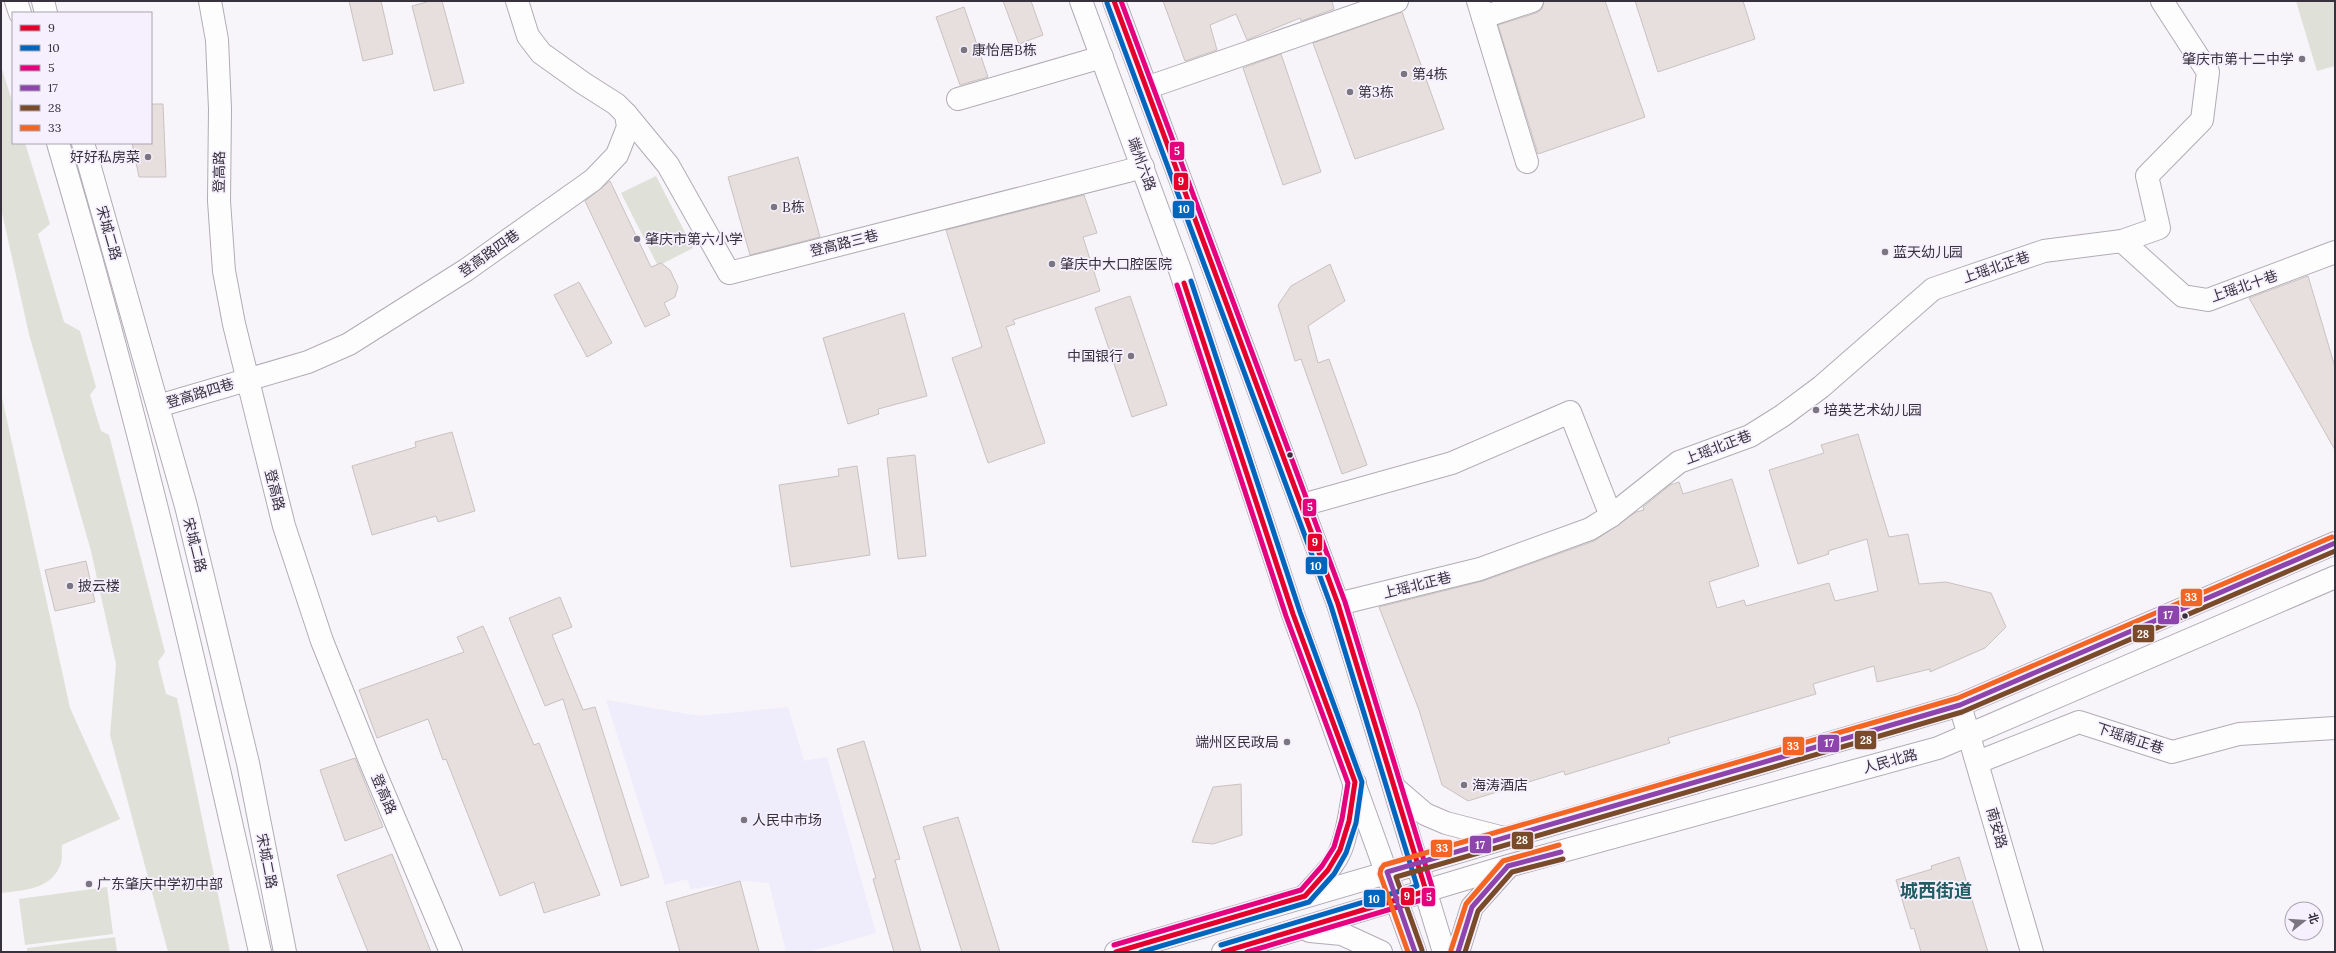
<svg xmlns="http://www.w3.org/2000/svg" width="2336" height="953" viewBox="0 0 2336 953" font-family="Lora,'Noto Sans SC',serif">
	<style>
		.commercial { fill: #efecfb }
		.green { fill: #dfe0d8 }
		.building { fill: #e6dfdd; stroke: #cac2c1 }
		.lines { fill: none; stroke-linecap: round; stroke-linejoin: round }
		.minor-casing { stroke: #b1acb5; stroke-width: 24 }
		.major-casing { stroke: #b1acb5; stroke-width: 24 }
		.minor { stroke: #fefdfe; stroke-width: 22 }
		.major { stroke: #fefdfe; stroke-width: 22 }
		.bus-1-casing { stroke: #f6f0fe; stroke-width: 8 }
		.bus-2-casing { stroke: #f6f0fe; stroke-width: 8 }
		.bus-3-casing { stroke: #f6f0fe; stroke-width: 8 }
		.bus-4-casing { stroke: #f6f0fe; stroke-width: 8 }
		.bus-5-casing { stroke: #f6f0fe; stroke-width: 8 }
		.bus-6-casing { stroke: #f6f0fe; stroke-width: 8 }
		.bus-1 { stroke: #e4002b; stroke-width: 5 }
		.bus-2 { stroke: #0065bd; stroke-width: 5 }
		.bus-3 { stroke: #e5007d; stroke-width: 5 }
		.bus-4 { stroke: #8e44ad; stroke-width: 5 }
		.bus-5 { stroke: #7a4b2a; stroke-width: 5 }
		.bus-6 { stroke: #f26522; stroke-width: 5 }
		.poi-dot { fill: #7a7580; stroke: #f6f0fe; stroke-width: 1.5 }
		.bus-dot { fill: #37313e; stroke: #f6f0fe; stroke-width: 1.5 }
		.labels { text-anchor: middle; stroke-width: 3.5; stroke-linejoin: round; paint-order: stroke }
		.poi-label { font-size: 14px; fill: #37313e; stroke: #f6f0fe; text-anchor: start }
		.street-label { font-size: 14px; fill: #37313e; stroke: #f6f0fe }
		.district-label { font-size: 18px; font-weight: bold; fill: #235d63; stroke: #f6f0fe }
		.line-badge { stroke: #f6f0fe; stroke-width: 1.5 }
		.badge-label { font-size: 11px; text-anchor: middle; font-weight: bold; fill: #fff }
	</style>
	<rect width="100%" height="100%" fill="#f7f4fa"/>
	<!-- commercial -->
	<polygon class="commercial" points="606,700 699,716 788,707 804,761 827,757 876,933 808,952 786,952 769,883 746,881 691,889 687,879 665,885"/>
	<!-- green -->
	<g class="green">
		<polygon points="2296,1 2335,1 2335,66 2317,71"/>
		<polygon points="1,66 13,104 13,143 25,143 50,224 38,234 64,322 80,331 96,387 90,395 101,431 109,435 165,652 158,662 166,694 177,698 230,952 168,952 110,735 116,664 91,551 29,334 1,208"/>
		<polygon points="656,176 693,248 658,266 621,193"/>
		<path d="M1,393L70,708L120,819L62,845C61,850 63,858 61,863C52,890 24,890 1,893Z"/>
		<polygon points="107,887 113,934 25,945 19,899"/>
		<polygon points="115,937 117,952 27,952 27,948"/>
	</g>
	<!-- building -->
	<g class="building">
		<polygon points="349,1 381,1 393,54 363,61"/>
		<polygon points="430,1 442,1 464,83 434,91 412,6"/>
		<polygon points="1003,1 1031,1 1043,35 1019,44"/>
		<polygon points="1163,1 1332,1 1334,9 1304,20 1301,21 1300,18 1247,40 1236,14 1210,25 1217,50 1185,61"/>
		<polygon points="1544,1 1605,1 1645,117 1538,154 1498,25 1536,13 1542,9"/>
		<polygon points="1635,1 1743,1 1755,39 1658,72"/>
		<polygon points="964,7 988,77 960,85 936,17"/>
		<polygon points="1402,12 1444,129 1355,159 1313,43"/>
		<polygon points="1281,54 1321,172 1283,185 1243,68"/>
		<polygon points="151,104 163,104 166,177 139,177 132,143 151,143"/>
		<polygon points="798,157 820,237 750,255 728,177"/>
		<polygon points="610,181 651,267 661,263 670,270 678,287 675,297 664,303 670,315 645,327 585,201"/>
		<polygon points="1084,195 1097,233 1083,237 1100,291 1013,320 1015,324 1006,327 1045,443 988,463 952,358 982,347 946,230"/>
		<polygon points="1330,264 1345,301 1308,326 1318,363 1329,359 1367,465 1342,474 1301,359 1295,361 1278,305 1291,286"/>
		<polygon points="2308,276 2335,367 2335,450 2249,298"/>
		<polygon points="579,282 612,343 587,357 554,295"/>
		<polygon points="1130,296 1167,405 1132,417 1095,308"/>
		<polygon points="904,313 927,396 878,409 879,414 848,424 823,338"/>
		<polygon points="452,432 475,511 438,522 436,516 372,535 352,466 416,447 415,442"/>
		<polygon points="1858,434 1889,537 1908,534 1919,584 1946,582 1991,593 2006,627 1985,648 1930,672 1930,669 1877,682 1874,666 1813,684 1816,694 1668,738 1670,743 1565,775 1564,771 1468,801 1442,785 1419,710 1379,607 1483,581 1594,541 1636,512 1644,510 1643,507 1670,485 1679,482 1683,494 1732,479 1759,566 1709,582 1717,608 1744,600 1746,606 1829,583 1835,601 1878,591 1867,539 1828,551 1829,554 1798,564 1769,470 1824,453 1821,445"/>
		<polygon points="915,455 926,556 898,559 887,458"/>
		<polygon points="857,466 870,555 791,567 779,485 839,476 838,469"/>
		<polygon points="86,561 95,602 55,611 45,570"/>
		<polygon points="560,597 572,627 552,635 583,710 595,707 649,877 621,886 563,699 545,706 509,618"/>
		<polygon points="483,626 534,745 539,743 600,895 544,913 534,882 500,896 446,759 443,760 428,719 377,738 359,690 464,652 457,637"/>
		<polygon points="864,741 900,859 895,860 921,952 894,952 873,879 876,878 837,749"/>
		<polygon points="355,758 383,827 345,841 320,770"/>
		<polygon points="1241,784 1242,835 1213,844 1192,842 1213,787"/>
		<polygon points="958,817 1000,952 962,952 923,827"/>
		<polygon points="392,854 431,952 368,952 337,875"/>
		<polygon points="1959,857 1988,952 1921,952 1914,928 1911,929 1896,880 1932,869 1931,866"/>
		<polygon points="740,881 759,952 680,952 666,902"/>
	</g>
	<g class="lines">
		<defs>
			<g id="minor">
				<polyline points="210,1 217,40 220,109 219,201 224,271 234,324 284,526 322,641 373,768 451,952"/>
				<polyline points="1478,1 1527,162"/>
				<polyline points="1483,17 1532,1"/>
				<polyline points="1146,88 1397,1"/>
				<polyline points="958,99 1102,57"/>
				<polyline points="626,114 668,165 729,273 1143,167"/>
				<polyline points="2122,241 2183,296 2208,300 2335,252"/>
				<polyline points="158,406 308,362 349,344 466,270 593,180 617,155 628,127 626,114 616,104 583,83 541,53 528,36 517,1"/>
				<polyline points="1302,505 1452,463 1570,412 1611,516"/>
				<polyline points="1338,604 1480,569 1590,529 1611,516 1679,462 1750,436 1782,416 1821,387 1933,289 2044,251 2122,241 2159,228 2147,176 2202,120 2208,72 2162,1"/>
				<polyline points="1960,705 2032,952"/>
				<polyline points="1978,762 2079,722 2172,752 2239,734 2335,728"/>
			</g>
			<g id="major">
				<polyline points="16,1 20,13"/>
				<polyline points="43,1 46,13"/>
				<polyline points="1081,1 1180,270 1293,614 1415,952"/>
				<polyline points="1114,1 1338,604 1444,952"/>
				<path d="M58,143C137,410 200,681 260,952"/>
				<polyline points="83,143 186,506 248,763 285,952"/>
				<polyline points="1396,789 1425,814 1446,823 1504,838"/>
				<path d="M1305,896C1317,882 1334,867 1341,849C1349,828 1351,805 1355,783"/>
				<polyline points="1310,931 1342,934 1381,952"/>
				<polyline points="1116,952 1960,705 2335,543"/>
				<polyline points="1223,952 1508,866 1938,748 2335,577"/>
				<polyline points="1458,952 1472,907 1508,867"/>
			</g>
		</defs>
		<!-- minor casing -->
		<use href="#minor" class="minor-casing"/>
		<!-- major casing -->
		<use href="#major" class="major-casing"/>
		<!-- minor -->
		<use href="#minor" class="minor"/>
		<!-- major -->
		<use href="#major" class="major"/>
		<defs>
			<g id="bus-1">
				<polyline points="1114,1 1338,604 1426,891 1223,952"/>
				<polyline points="1116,952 1305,896 1328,870 1340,850 1349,821 1355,782 1293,614 1184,283"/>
			</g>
			<g id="bus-2">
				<polyline points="1107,3 1331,606 1417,886 1221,945"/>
				<polyline points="1141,952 1309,902 1334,874 1346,853 1356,823 1362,782 1300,612 1191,281"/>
			</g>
			<g id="bus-3">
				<polyline points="1121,1 1345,602 1433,890 1428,898 1247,952"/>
				<polyline points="1114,945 1301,890 1322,866 1334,847 1342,819 1348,783 1286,616 1177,285"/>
			</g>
			<g id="bus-4">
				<polyline points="1415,952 1387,872 1960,705 2335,543"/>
				<polyline points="1458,952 1472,907 1508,866 1561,852"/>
			</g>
			<g id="bus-5">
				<polyline points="1422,950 1396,877 1962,712 2335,551"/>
				<polyline points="1465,952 1478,911 1512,872 1563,859"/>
			</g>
			<g id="bus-6">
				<polyline points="1451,950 1466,904 1503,861 1559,845"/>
				<polyline points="1408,952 1380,874 1381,869 1384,865 1958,698 2332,537"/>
			</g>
		</defs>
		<!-- bus-1 casing -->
		<use href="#bus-1" class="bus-1-casing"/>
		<!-- bus-2 casing -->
		<use href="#bus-2" class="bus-2-casing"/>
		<!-- bus-3 casing -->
		<use href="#bus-3" class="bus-3-casing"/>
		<!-- bus-4 casing -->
		<use href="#bus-4" class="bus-4-casing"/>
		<!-- bus-5 casing -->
		<use href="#bus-5" class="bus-5-casing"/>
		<!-- bus-6 casing -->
		<use href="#bus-6" class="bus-6-casing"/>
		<!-- bus-1 -->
		<use href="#bus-1" class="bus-1"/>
		<!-- bus-2 -->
		<use href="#bus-2" class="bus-2"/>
		<!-- bus-3 -->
		<use href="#bus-3" class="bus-3"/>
		<!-- bus-4 -->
		<use href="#bus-4" class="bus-4"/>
		<!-- bus-5 -->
		<use href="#bus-5" class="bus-5"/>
		<!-- bus-6 -->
		<use href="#bus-6" class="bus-6"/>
	</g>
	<!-- markers -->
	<g class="poi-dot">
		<circle cx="964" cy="50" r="4"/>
		<circle cx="2302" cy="59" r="4"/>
		<circle cx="1404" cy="74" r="4"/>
		<circle cx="1350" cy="92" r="4"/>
		<circle cx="148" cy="157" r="4"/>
		<circle cx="774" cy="207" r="4"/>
		<circle cx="637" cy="239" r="4"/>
		<circle cx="1885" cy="252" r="4"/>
		<circle cx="1052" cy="264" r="4"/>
		<circle cx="1131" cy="356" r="4"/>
		<circle cx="1816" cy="410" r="4"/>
		<circle cx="70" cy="586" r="4"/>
		<circle cx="1287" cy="742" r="4"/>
		<circle cx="1464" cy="785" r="4"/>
		<circle cx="744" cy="820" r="4"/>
		<circle cx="89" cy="884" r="4"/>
	</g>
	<g class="bus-dot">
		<circle cx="1290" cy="455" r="3.5"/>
		<circle cx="2185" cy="616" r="3.5"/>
	</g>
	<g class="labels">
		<!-- poi labels -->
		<g class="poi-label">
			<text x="972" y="55">康怡居B栋</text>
			<text x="2294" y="64" text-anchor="end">肇庆市第十二中学</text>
			<text x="1412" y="79">第4栋</text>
			<text x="1358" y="97">第3栋</text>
			<text x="140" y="162" text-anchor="end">好好私房菜</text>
			<text x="782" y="212">B栋</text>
			<text x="645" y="244">肇庆市第六小学</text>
			<text x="1893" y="257">蓝天幼儿园</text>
			<text x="1060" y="269">肇庆中大口腔医院</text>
			<text x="1123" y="361" text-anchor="end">中国银行</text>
			<text x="1824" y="415">培英艺术幼儿园</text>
			<text x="78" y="591">披云楼</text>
			<text x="1279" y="747" text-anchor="end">端州区民政局</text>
			<text x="1472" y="790">海涛酒店</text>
			<text x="752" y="825">人民中市场</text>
			<text x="97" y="889">广东肇庆中学初中部</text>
		</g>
		<!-- street labels -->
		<g class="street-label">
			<text transform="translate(1142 164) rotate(70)" y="5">端州六路</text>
			<text transform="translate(219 172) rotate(-89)" y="5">登高路</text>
			<text transform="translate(109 233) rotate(74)" y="5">宋城二路</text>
			<text transform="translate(844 243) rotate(-14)" y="5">登高路三巷</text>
			<text transform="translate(489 253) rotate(-35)" y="5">登高路四巷</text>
			<text transform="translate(1996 267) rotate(-19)" y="5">上瑶北正巷</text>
			<text transform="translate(2244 286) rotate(-19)" y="5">上瑶北十巷</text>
			<text transform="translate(200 393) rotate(-17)" y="5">登高路四巷</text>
			<text transform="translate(1718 447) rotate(-21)" y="5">上瑶北正巷</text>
			<text transform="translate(275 490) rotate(76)" y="5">登高路</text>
			<text transform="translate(195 545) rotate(76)" y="5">宋城二路</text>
			<text transform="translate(1417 585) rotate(-14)" y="5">上瑶北正巷</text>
			<text transform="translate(2130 738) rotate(18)" y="5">下瑶南正巷</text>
			<text transform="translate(1890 761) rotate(-15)" y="5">人民北路</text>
			<text transform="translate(384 794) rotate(67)" y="5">登高路</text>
			<text transform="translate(1997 828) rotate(74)" y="5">南安路</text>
			<text transform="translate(267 861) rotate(79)" y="5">宋城二路</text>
		</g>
		<!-- district labels -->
		<g class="district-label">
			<text x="1936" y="897">城西街道</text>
		</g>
	</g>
	<g class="line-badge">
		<rect x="1169" y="141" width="16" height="20" rx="4" fill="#e5007d"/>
		<rect x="1173" y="172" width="16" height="19" rx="4" fill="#e4002b"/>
		<rect x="1172" y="200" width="23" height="19" rx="4" fill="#0065bd"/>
		<rect x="1302" y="498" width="15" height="19" rx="4" fill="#e5007d"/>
		<rect x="1307" y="533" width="16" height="19" rx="4" fill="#e4002b"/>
		<rect x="1305" y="556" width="23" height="19" rx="4" fill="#0065bd"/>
		<rect x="2180" y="588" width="23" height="19" rx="4" fill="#f26522"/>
		<rect x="2157" y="605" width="23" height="20" rx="4" fill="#8e44ad"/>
		<rect x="2132" y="624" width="23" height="19" rx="4" fill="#7a4b2a"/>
		<rect x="1854" y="730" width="23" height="20" rx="4" fill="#7a4b2a"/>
		<rect x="1817" y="734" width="23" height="19" rx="4" fill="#8e44ad"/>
		<rect x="1782" y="736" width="23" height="20" rx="4" fill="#f26522"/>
		<rect x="1511" y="831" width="23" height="19" rx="4" fill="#7a4b2a"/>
		<rect x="1469" y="835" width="23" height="19" rx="4" fill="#8e44ad"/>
		<rect x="1430" y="839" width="23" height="19" rx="4" fill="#f26522"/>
		<rect x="1400" y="887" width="15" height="19" rx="4" fill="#e4002b"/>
		<rect x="1421" y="887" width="15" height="20" rx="4" fill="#e5007d"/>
		<rect x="1363" y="889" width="23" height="19" rx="4" fill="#0065bd"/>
	</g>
	<g class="badge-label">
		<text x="1177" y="155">5</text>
		<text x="1181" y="185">9</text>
		<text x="1184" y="213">10</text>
		<text x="1310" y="511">5</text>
		<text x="1315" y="546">9</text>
		<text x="1316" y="570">10</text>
		<text x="2191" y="601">33</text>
		<text x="2168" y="619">17</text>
		<text x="2143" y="638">28</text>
		<text x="1866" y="744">28</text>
		<text x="1829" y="747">17</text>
		<text x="1793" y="750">33</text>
		<text x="1522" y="844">28</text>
		<text x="1480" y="849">17</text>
		<text x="1442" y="852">33</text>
		<text x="1407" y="900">9</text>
		<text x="1429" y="901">5</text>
		<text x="1374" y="903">10</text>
	</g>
	<!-- border -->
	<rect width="2336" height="953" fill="none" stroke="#37313e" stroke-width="4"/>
	<!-- legend -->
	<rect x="12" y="12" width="140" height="132" fill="#f6f0fe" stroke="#aaa4b1"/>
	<rect x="20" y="25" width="20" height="6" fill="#e4002b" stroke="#aaa4b1"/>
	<text x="48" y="32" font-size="12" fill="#37313e">9</text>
	<rect x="20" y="45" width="20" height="6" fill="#0065bd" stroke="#aaa4b1"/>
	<text x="48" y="52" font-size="12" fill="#37313e">10</text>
	<rect x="20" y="65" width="20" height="6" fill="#e5007d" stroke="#aaa4b1"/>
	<text x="48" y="72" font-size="12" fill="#37313e">5</text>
	<rect x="20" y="85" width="20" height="6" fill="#8e44ad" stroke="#aaa4b1"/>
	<text x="48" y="92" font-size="12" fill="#37313e">17</text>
	<rect x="20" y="105" width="20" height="6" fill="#7a4b2a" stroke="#aaa4b1"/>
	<text x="48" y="112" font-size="12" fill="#37313e">28</text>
	<rect x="20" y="125" width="20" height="6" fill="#f26522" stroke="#aaa4b1"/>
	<text x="48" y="132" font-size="12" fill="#37313e">33</text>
	<!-- north arrow -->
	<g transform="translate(2304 921) rotate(73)"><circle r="19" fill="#f6f0fe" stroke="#aaa4b1"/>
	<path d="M0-3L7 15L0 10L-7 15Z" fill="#7a7580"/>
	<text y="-6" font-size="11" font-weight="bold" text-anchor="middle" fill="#37313e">北</text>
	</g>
</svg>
